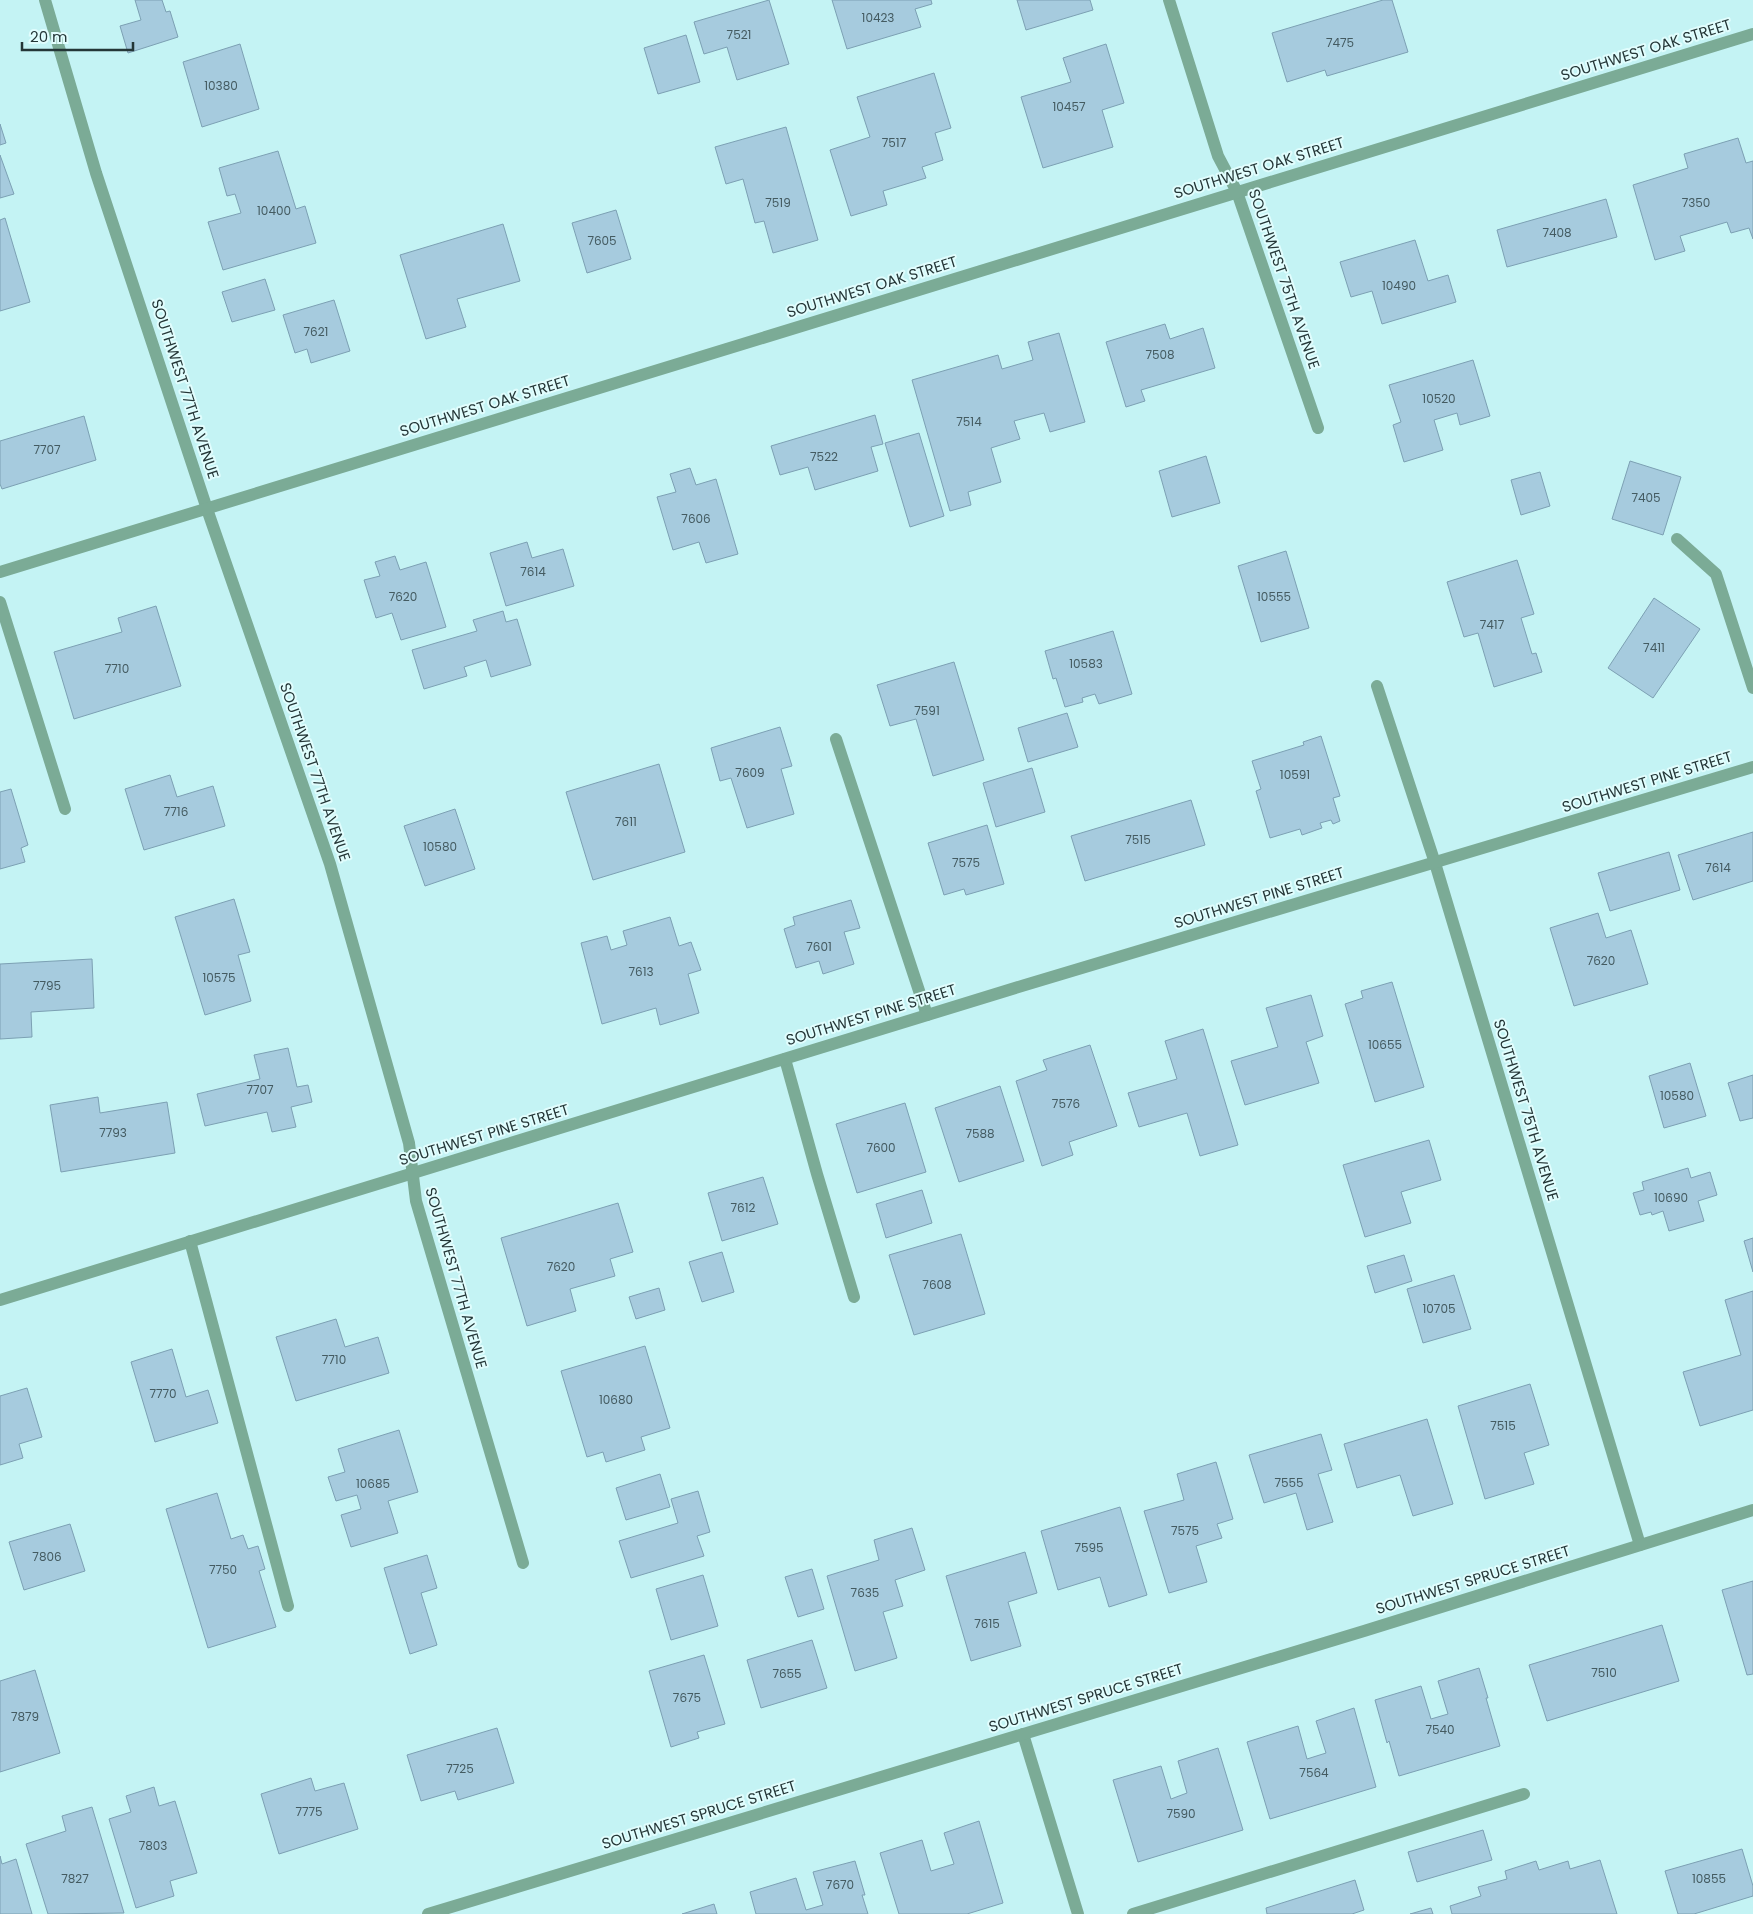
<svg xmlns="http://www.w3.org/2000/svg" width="1753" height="1914" viewBox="0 0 1753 1914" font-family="Poppins,sans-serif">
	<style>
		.building { fill: #a6cbde; stroke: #7ca0b3 }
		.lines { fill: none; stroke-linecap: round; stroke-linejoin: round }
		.service { stroke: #7bab96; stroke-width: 12 }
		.minor { stroke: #7bab96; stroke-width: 12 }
		.labels { text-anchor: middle; stroke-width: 4; stroke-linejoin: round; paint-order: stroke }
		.number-label { font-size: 12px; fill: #445b61 }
		.street-label { font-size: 15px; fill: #243637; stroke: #e1fdfd }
	</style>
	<rect width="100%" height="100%" fill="#c4f3f4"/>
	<!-- building -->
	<g class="building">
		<polygon points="135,0 162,0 166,12 170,11 178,37 128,53 120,26 141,20"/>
		<polygon points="769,0 789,64 737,80 727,47 704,54 694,22"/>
		<polygon points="832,0 931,0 932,4 915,9 921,27 847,49"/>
		<polygon points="1017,0 1090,0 1093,10 1026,30"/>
		<polygon points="1383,0 1392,0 1408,52 1327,76 1325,70 1287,82 1272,33"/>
		<polygon points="686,35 700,82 658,94 644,48"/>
		<polygon points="240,44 259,109 202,127 183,62"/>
		<polygon points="1106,44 1124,103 1102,110 1113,147 1043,168 1021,97 1071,82 1063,58"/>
		<polygon points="934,73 951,128 935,133 943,160 922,167 926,178 883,191 887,205 851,216 830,150 870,137 857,97"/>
		<polygon points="0,124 6,143 0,145"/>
		<polygon points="786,127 818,240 773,253 764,221 755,223 743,179 726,184 715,147"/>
		<polygon points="1738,138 1746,163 1753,161 1753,239 1749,228 1731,233 1727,222 1680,236 1685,251 1655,260 1633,185 1688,168 1684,154"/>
		<polygon points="278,151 296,209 305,206 316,243 223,270 208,222 241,213 235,194 227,196 219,168"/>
		<polygon points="0,155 14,194 0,198"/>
		<polygon points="1606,199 1617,237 1507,267 1497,230"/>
		<polygon points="616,210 631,259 587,273 572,223"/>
		<polygon points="5,218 30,302 0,311 0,220"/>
		<polygon points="503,224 520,281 457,299 466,327 426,339 400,255"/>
		<polygon points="1415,240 1428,281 1448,275 1456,302 1382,324 1372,291 1351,297 1340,262"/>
		<polygon points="265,279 275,310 232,322 222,292"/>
		<polygon points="334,300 350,351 311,363 307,349 295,353 283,315"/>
		<polygon points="1165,324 1170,339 1203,328 1215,368 1141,390 1145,401 1126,407 1106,342"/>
		<polygon points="1059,333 1085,422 1050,432 1044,413 1014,421 1020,439 991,448 1001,482 968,492 971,505 950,511 912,380 998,355 1002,369 1033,360 1028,342"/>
		<polygon points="1473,360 1490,416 1460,425 1457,413 1434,420 1443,450 1404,462 1393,425 1401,422 1389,385"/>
		<polygon points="875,415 883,444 871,447 878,471 815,490 808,467 780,475 771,446"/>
		<polygon points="84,416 96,460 2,489 0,484 0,441"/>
		<polygon points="919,433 944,516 910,527 885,443"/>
		<polygon points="1206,456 1220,503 1172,517 1159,471"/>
		<polygon points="1630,461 1681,477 1663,535 1612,519"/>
		<polygon points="690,468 696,485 716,479 738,554 706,563 699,542 673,550 657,497 676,492 670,474"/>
		<polygon points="1540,472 1550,506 1521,515 1511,480"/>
		<polygon points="527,542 532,558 563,549 574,586 506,606 490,553"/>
		<polygon points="1286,551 1309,628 1261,642 1238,566"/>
		<polygon points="395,556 400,570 426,562 446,627 401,640 392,613 376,618 364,580 380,576 375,562"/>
		<polygon points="1517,560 1534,614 1521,618 1532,654 1536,653 1542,672 1494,687 1478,633 1464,637 1447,582"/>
		<polygon points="1654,598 1700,629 1653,698 1608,668"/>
		<polygon points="156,606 181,686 74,719 54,652 122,632 118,618"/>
		<polygon points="503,611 506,622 517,619 531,665 491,677 486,660 464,667 467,676 424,689 412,650 477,631 473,620"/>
		<polygon points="1113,631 1132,694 1099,704 1095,694 1082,698 1083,702 1065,707 1056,678 1053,679 1045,651"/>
		<polygon points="954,662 984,760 933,776 916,719 890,726 877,685"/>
		<polygon points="1067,713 1078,747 1028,762 1018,728"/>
		<polygon points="780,727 792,766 781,769 794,814 747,828 731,778 720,781 711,748"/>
		<polygon points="1321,736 1340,796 1333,798 1340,821 1333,824 1331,820 1320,823 1322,828 1302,835 1300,829 1270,838 1256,791 1261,789 1252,761 1304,745 1303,742"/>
		<polygon points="659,764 685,852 593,880 566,792"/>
		<polygon points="1032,768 1045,812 996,827 983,783"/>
		<polygon points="170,775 177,797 213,786 225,826 144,850 125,789"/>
		<polygon points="11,789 28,845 21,848 25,862 0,869 0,792"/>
		<polygon points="1191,800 1205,845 1085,881 1071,836"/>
		<polygon points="455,809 475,869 425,886 404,826"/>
		<polygon points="987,825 1004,884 966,895 964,889 944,895 928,843"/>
		<polygon points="1753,832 1753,881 1693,900 1678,855"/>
		<polygon points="1669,852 1680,890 1610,911 1598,873"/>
		<polygon points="234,899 250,952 238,955 251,1001 205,1015 175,917"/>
		<polygon points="851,900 860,928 844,932 854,964 823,974 819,961 796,968 784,929 795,925 793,917"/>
		<polygon points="1598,913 1606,938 1631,930 1648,984 1574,1006 1550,928"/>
		<polygon points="670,917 679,946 691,942 701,970 688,974 699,1013 660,1025 656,1008 602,1024 581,943 607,936 611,950 627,945 623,931"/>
		<polygon points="92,959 94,1008 31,1012 32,1037 0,1039 0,964"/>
		<polygon points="1392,982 1424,1087 1375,1102 1345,1004 1363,998 1361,991"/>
		<polygon points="1311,995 1323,1036 1306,1042 1319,1083 1245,1105 1231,1061 1278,1047 1266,1008"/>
		<polygon points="1203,1029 1238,1145 1200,1156 1187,1113 1139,1127 1128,1093 1177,1079 1165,1041"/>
		<polygon points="1090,1045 1117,1126 1069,1142 1073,1155 1042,1166 1016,1081 1047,1070 1043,1060"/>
		<polygon points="288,1048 297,1087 308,1085 312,1102 291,1107 296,1127 272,1132 267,1112 205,1126 197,1094 260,1079 254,1055"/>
		<polygon points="1690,1063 1706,1116 1664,1128 1649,1076"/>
		<polygon points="1753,1075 1753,1118 1740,1121 1728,1083"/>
		<polygon points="1000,1086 1024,1161 959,1182 935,1108"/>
		<polygon points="98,1097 100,1113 167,1102 175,1153 61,1172 50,1105"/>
		<polygon points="905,1103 926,1172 857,1193 836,1124"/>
		<polygon points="1429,1140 1441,1180 1401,1192 1411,1223 1365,1237 1343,1165"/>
		<polygon points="1688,1168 1691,1178 1710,1172 1717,1195 1698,1201 1704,1221 1669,1231 1663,1211 1652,1215 1651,1212 1640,1215 1633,1193 1644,1190 1642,1182"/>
		<polygon points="763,1177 778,1224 722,1241 708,1193"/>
		<polygon points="922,1190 932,1223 886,1238 876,1204"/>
		<polygon points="618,1203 633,1252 610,1259 615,1276 570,1289 576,1311 527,1326 501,1238"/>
		<polygon points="961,1234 985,1314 914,1335 889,1255"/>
		<polygon points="1753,1238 1753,1272 1744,1241"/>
		<polygon points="722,1252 734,1292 702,1302 689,1262"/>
		<polygon points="1404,1255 1412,1281 1375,1293 1367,1266"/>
		<polygon points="1454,1275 1471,1329 1423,1343 1407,1289"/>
		<polygon points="659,1288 665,1310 636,1319 629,1297"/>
		<polygon points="1753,1291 1753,1410 1700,1426 1683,1372 1741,1355 1725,1300"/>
		<polygon points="336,1319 345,1347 378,1337 389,1373 296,1401 276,1337"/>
		<polygon points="645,1346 670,1428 641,1437 645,1450 606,1462 603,1452 587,1457 561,1371"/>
		<polygon points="172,1349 186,1397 208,1390 218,1423 155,1442 131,1362"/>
		<polygon points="1530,1384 1549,1445 1524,1453 1534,1484 1485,1499 1458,1406"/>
		<polygon points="27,1388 42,1437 19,1444 23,1458 0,1465 0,1396"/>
		<polygon points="1427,1419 1453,1504 1413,1516 1400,1475 1357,1488 1344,1444"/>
		<polygon points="399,1430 418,1492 388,1501 398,1533 351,1547 341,1515 361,1509 357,1495 336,1501 328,1477 345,1472 338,1449"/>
		<polygon points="1321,1434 1332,1470 1318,1474 1333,1522 1307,1530 1296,1493 1264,1503 1249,1455"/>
		<polygon points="1216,1462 1233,1519 1217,1524 1222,1538 1196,1546 1207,1582 1169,1593 1144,1511 1184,1500 1177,1474"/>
		<polygon points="660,1474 670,1507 626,1520 616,1488"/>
		<polygon points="698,1491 710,1532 697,1536 704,1556 631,1578 619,1541 678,1523 671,1499"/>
		<polygon points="217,1493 231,1539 243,1535 248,1549 258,1546 265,1569 259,1571 276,1627 208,1648 166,1509"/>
		<polygon points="1120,1507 1147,1595 1109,1607 1100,1577 1058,1590 1041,1531"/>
		<polygon points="70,1524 85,1571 24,1590 9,1542"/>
		<polygon points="912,1528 925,1570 895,1580 903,1606 883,1612 897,1658 855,1671 827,1576 879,1560 874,1540"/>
		<polygon points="1025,1552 1037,1593 1008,1602 1021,1646 971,1661 946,1576"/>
		<polygon points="427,1555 437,1588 421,1593 437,1645 410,1654 384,1568"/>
		<polygon points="812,1569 824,1609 798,1617 785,1577"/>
		<polygon points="703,1575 718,1626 671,1640 656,1589"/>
		<polygon points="1753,1581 1753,1674 1747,1675 1722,1590"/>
		<polygon points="1662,1625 1679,1681 1547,1721 1529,1665"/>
		<polygon points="812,1640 827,1688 761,1708 747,1660"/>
		<polygon points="704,1655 725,1724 697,1732 699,1738 671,1747 649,1671"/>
		<polygon points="1479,1668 1488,1698 1486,1698 1500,1746 1399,1776 1389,1741 1387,1743 1375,1700 1421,1686 1431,1719 1448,1714 1438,1681"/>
		<polygon points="35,1670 60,1753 0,1772 0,1681"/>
		<polygon points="1354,1708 1376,1787 1270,1819 1247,1742 1298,1726 1307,1759 1326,1753 1316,1721"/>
		<polygon points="497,1728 514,1783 458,1800 455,1791 421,1801 407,1755"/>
		<polygon points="1218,1748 1243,1830 1138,1862 1113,1780 1161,1766 1171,1799 1187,1793 1178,1761"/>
		<polygon points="311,1778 315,1791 344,1783 358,1829 279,1854 261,1794"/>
		<polygon points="154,1787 159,1806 175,1801 197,1873 170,1881 174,1896 136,1908 109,1819 131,1812 126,1796"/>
		<polygon points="92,1807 124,1913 48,1914 26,1844 66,1831 62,1816"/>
		<polygon points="979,1821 1003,1903 967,1914 899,1914 880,1853 922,1840 931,1871 954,1864 944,1833"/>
		<polygon points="1483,1830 1492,1860 1417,1882 1408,1852"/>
		<polygon points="1742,1849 1753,1886 1753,1896 1694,1914 1678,1914 1665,1871"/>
		<polygon points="0,1856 2,1864 16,1859 32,1914 0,1914"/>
		<polygon points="1600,1860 1617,1914 1452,1914 1450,1906 1481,1896 1478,1887 1507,1879 1505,1871 1536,1861 1539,1870 1568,1861 1570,1869"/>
		<polygon points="855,1861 865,1895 862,1895 868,1914 756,1914 750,1892 796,1878 806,1910 823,1905 813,1872"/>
		<polygon points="1355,1880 1364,1910 1352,1914 1267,1914 1266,1908"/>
		<polygon points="714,1904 717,1914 682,1914"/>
		<polygon points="1431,1908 1433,1914 1410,1914"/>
	</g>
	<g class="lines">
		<!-- service -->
		<g class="service">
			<polyline points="1677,539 1716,574 1753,688"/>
			<polyline points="0,602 65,809"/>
			<polyline points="836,739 927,1015"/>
			<polyline points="785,1059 817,1174 854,1297"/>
			<polyline points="190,1241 288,1606"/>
			<polyline points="1133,1914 1524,1794"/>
		</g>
		<!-- minor -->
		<g class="minor">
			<polyline points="45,0 96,173 207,509 330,864 409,1143 416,1201 523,1563"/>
			<polyline points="1169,0 1218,156 1237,192 1318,428"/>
			<polyline points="0,572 1753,34"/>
			<polyline points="1377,686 1435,863 1640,1545"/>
			<polyline points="0,1300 1025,985 1753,767"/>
			<polyline points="1023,1734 1078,1914"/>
			<polyline points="428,1914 1364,1631 1753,1510"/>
		</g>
	</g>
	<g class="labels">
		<!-- number labels -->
		<g class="number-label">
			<text x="878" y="22">10423</text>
			<text x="739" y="39">7521</text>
			<text x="1340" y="47">7475</text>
			<text x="221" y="90">10380</text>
			<text x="1069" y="111">10457</text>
			<text x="894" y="147">7517</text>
			<text x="778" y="207">7519</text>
			<text x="1696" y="207">7350</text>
			<text x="274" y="215">10400</text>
			<text x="1557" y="237">7408</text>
			<text x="602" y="245">7605</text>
			<text x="1399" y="290">10490</text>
			<text x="316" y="336">7621</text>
			<text x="1160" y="359">7508</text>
			<text x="1439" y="403">10520</text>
			<text x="969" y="426">7514</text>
			<text x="47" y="454">7707</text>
			<text x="824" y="461">7522</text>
			<text x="1646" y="502">7405</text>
			<text x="696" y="523">7606</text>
			<text x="533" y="576">7614</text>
			<text x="403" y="601">7620</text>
			<text x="1274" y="601">10555</text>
			<text x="1492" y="629">7417</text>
			<text x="1654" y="652">7411</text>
			<text x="1086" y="668">10583</text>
			<text x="117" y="673">7710</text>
			<text x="927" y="715">7591</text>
			<text x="750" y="777">7609</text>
			<text x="1295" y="779">10591</text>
			<text x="176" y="816">7716</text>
			<text x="626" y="826">7611</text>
			<text x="1138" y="844">7515</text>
			<text x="440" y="851">10580</text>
			<text x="966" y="867">7575</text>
			<text x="1718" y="872">7614</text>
			<text x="819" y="951">7601</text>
			<text x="1601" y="965">7620</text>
			<text x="641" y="976">7613</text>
			<text x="219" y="982">10575</text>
			<text x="47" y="990">7795</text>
			<text x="1385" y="1049">10655</text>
			<text x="260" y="1094">7707</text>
			<text x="1677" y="1100">10580</text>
			<text x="1066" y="1108">7576</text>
			<text x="113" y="1137">7793</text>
			<text x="980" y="1138">7588</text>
			<text x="881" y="1152">7600</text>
			<text x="1671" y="1202">10690</text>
			<text x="743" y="1212">7612</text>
			<text x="561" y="1271">7620</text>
			<text x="937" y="1289">7608</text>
			<text x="1439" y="1313">10705</text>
			<text x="334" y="1364">7710</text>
			<text x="163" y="1398">7770</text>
			<text x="616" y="1404">10680</text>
			<text x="1503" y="1430">7515</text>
			<text x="1289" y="1487">7555</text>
			<text x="373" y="1488">10685</text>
			<text x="1185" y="1535">7575</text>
			<text x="1089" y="1552">7595</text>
			<text x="47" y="1561">7806</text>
			<text x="223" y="1574">7750</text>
			<text x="865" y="1597">7635</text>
			<text x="987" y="1628">7615</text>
			<text x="1604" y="1677">7510</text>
			<text x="787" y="1678">7655</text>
			<text x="687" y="1702">7675</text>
			<text x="25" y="1721">7879</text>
			<text x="1440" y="1734">7540</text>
			<text x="460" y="1773">7725</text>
			<text x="1314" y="1777">7564</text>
			<text x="309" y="1816">7775</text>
			<text x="1181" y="1818">7590</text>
			<text x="153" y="1850">7803</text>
			<text x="75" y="1883">7827</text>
			<text x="1709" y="1883">10855</text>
			<text x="840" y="1889">7670</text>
		</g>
		<!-- street labels -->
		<g class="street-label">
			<text transform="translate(1646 50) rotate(-17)" y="5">SOUTHWEST OAK STREET</text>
			<text transform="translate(1259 168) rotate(-17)" y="5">SOUTHWEST OAK STREET</text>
			<text transform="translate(1284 279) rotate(71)" y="5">SOUTHWEST 75TH AVENUE</text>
			<text transform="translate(872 287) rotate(-17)" y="5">SOUTHWEST OAK STREET</text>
			<text transform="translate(185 389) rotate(72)" y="5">SOUTHWEST 77TH AVENUE</text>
			<text transform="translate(485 406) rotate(-17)" y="5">SOUTHWEST OAK STREET</text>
			<text transform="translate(315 772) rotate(71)" y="5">SOUTHWEST 77TH AVENUE</text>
			<text transform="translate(1647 782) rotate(-17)" y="5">SOUTHWEST PINE STREET</text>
			<text transform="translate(1259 898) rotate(-17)" y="5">SOUTHWEST PINE STREET</text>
			<text transform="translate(871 1015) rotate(-17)" y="5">SOUTHWEST PINE STREET</text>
			<text transform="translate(1526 1110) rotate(73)" y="5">SOUTHWEST 75TH AVENUE</text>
			<text transform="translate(484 1135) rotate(-17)" y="5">SOUTHWEST PINE STREET</text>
			<text transform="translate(456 1278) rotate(74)" y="5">SOUTHWEST 77TH AVENUE</text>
			<text transform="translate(1473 1580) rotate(-17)" y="5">SOUTHWEST SPRUCE STREET</text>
			<text transform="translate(1086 1698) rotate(-17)" y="5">SOUTHWEST SPRUCE STREET</text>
			<text transform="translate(699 1815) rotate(-17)" y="5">SOUTHWEST SPRUCE STREET</text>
		</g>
	</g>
	<!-- scale -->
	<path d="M22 42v8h111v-8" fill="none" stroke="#243637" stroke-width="2.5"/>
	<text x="30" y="42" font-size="15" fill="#243637" stroke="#e1fdfd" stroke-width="4" paint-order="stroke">20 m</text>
</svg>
